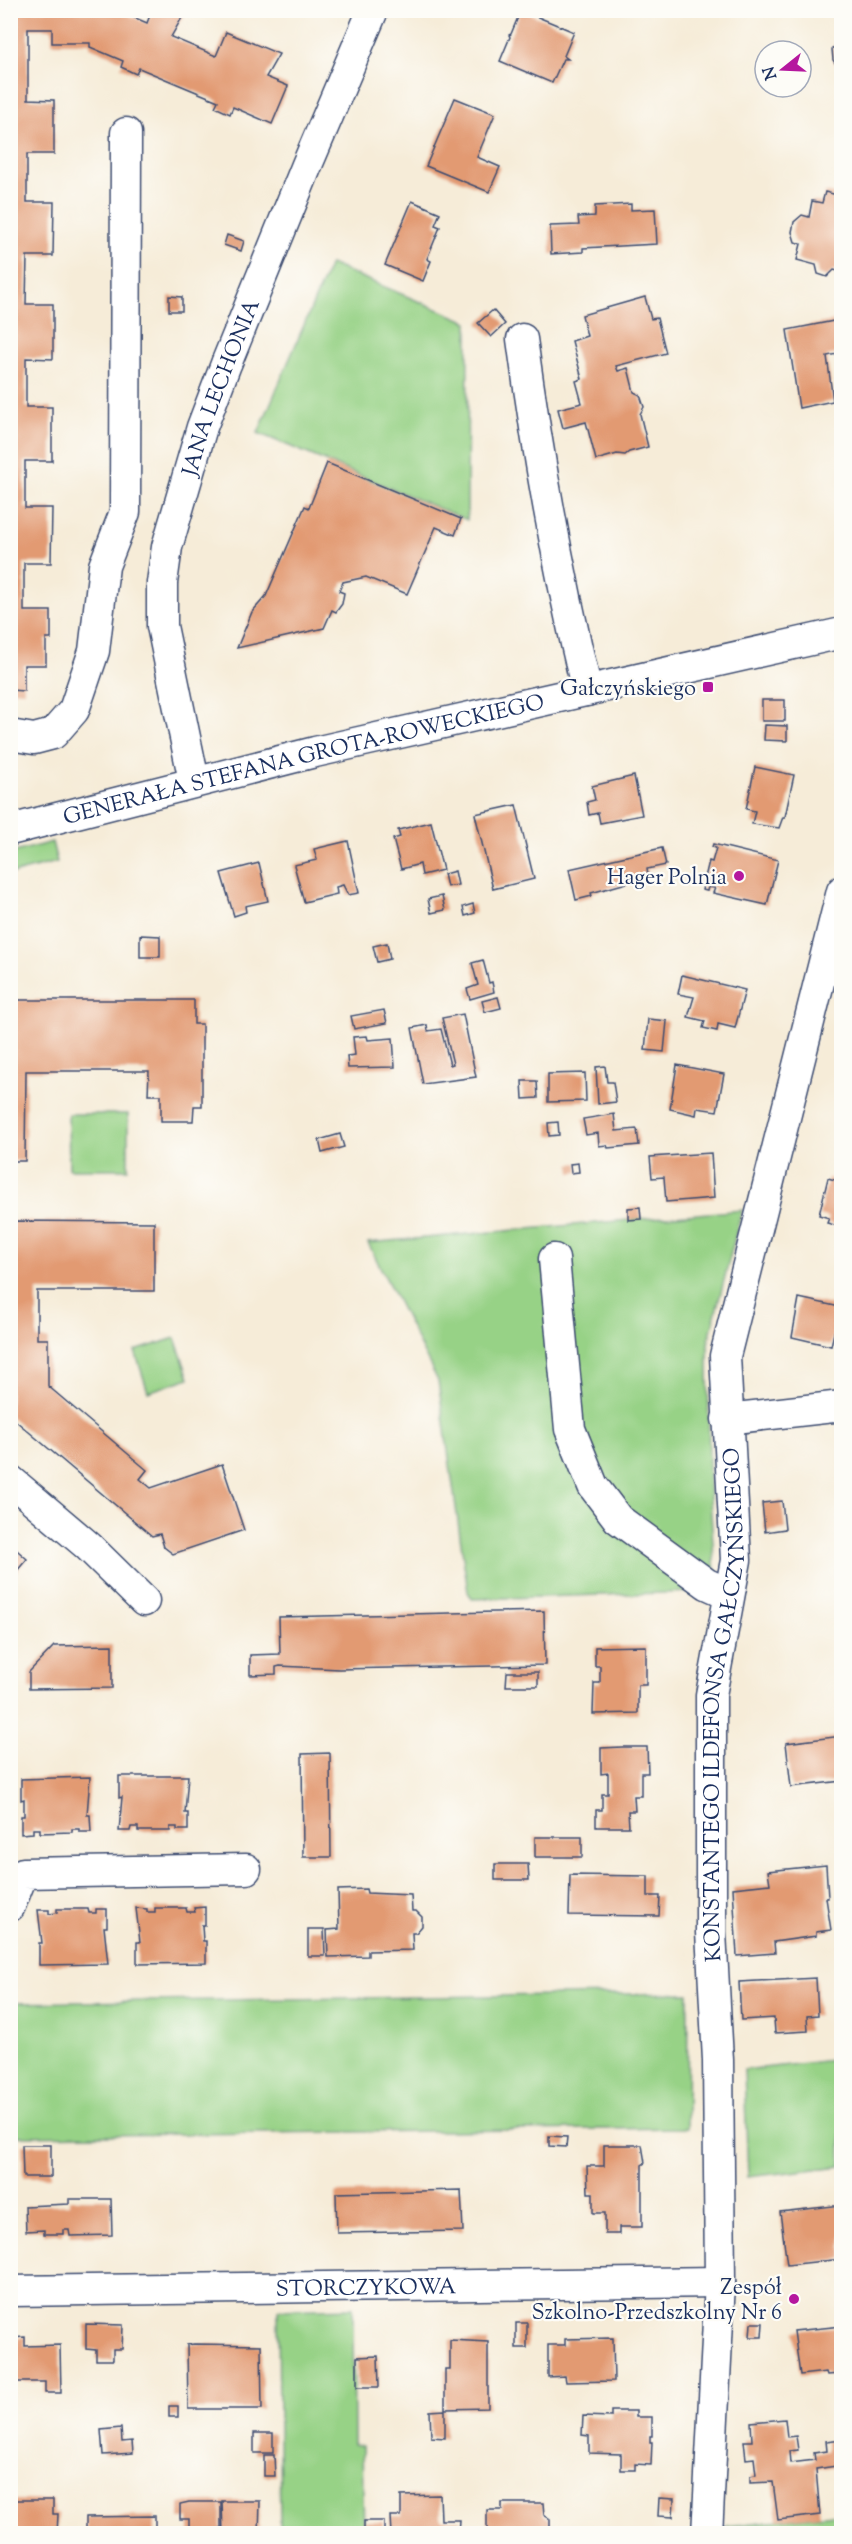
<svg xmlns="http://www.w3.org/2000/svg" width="852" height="2544" viewBox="0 0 852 2544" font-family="'Sorts Mill Goudy',serif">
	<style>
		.green { fill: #97d286; stroke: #598072; stroke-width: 1.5 }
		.building { fill: #e29a72 }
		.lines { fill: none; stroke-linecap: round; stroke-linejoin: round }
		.minor-casing { stroke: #3c4b70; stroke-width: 33 }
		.minor { stroke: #fff; stroke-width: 30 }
		.poi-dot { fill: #b5179e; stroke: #fdfcf7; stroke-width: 2 }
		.labels { text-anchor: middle; stroke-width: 4.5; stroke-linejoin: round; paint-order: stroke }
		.street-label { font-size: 22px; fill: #1b2f5e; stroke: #fdfcf7 }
		.poi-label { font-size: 22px; fill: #1b2f5e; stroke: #fdfcf7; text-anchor: end }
	</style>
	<rect width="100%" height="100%" fill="#fdfcf7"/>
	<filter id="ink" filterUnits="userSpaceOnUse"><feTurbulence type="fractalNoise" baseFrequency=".0167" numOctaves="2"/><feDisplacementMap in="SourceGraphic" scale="12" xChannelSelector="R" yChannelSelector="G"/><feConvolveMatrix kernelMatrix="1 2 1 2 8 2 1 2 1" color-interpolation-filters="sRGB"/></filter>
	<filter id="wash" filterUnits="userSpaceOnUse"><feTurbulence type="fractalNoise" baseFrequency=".008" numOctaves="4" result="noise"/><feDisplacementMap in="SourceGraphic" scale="24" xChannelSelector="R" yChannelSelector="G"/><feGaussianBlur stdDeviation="1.35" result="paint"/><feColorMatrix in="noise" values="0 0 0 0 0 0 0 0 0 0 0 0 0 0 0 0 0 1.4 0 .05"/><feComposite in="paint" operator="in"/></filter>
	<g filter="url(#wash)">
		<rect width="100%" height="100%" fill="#f6ecd8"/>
		<!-- green -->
		<g class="green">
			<polygon points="330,264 468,322 467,520 258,433"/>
			<polygon points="52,842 57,862 11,874 11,853"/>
			<polygon points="68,1114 128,1114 128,1169 69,1169"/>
			<polygon points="742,1210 708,1343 709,1482 715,1575 694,1592 472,1599 468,1592 438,1381 368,1243"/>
			<polygon points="175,1338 189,1378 148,1392 135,1351"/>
			<polygon points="688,1993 687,2128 14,2136 11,2003"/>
			<polygon points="841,2059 841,2166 748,2177 744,2070"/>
			<polygon points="353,2308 354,2444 362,2446 364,2533 280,2533 278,2310"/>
			<polygon points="841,2513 841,2533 727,2533 727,2526"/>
		</g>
		<g id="blocks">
			<!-- building -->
			<g class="building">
				<polygon points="10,10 117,10 147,23 152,10 176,10 184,14 171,37 216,56 226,32 279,54 266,77 288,86 272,124 233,107 230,114 215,107 218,101 139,68 136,74 121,67 123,61 90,47 90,43 52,43 52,29 28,29 28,99 54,100 54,154 27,154 27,202 54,202 53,256 27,256 26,304 53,304 53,359 26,358 26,407 52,407 52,461 25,461 25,508 52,508 51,563 24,563 24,611 51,611 51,639 46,639 46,665 24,665 24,691 10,690"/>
				<polygon points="521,10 574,32 564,56 568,59 563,59 552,83 500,61 510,37 509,35 511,34"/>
				<polygon points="842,23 842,102 840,102 838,67 833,60 832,49 837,44 837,28"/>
				<polygon points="455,98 495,114 477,157 500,167 489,192 426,166"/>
				<polygon points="825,192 842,196 842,272 834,270 827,277 818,274 816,265 797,260 801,244 795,242 792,232 794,222 802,215 809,217 812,201 822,203"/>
				<polygon points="412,201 440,213 435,225 440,227 427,259 431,261 423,281 385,265"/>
				<polygon points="631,204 631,210 655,209 657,244 583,248 583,252 551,254 550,226 579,225 578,217 595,216 595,206"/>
				<polygon points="227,235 244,241 241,251 224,245"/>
				<polygon points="169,296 182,297 182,311 169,311"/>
				<polygon points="645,297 651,319 657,318 666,353 616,366 618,371 628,368 634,392 640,395 644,407 640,414 648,447 629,452 625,455 617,454 596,460 586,422 563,428 558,409 582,403 576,381 582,379 572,341 587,336 582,315"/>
				<polygon points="493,310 505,324 491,337 478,323"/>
				<polygon points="839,320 842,353 827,356 833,401 799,408 787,330"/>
				<polygon points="327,463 461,519 455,535 436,527 407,594 366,577 343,582 339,591 344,593 342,604 336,612 332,610 324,628 237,648 252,612 266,596 305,506 309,508"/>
				<rect x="762" y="700" width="23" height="21"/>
				<polygon points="765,725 787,726 787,741 764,740"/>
				<polygon points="755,767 794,775 785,817 783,817 779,828 752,824 755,811 746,809"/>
				<polygon points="634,776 642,815 600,823 598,813 589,815 587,802 595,800 592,786"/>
				<polygon points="516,805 534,879 493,889 475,814"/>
				<polygon points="431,822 443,870 422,875 420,864 401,869 393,839 400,837 398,830"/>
				<polygon points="348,841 359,893 348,895 343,885 336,887 337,894 304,902 294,865 317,860 314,849"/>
				<polygon points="713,844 778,860 767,905 713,893 715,888 708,887 707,891 702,890 709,861 712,862 716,848 712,847"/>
				<polygon points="662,848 666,865 647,869 648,876 640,877 641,879 591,893 592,896 576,900 569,869"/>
				<polygon points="259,863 268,901 245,906 246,912 234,916 221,873"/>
				<polygon points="455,871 458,885 447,887 444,874"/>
				<polygon points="442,896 445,910 431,913 428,899"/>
				<polygon points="473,904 475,913 465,916 463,907"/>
				<polygon points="140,935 160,936 160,957 140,957"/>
				<polygon points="387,943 390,959 377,962 373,946"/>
				<polygon points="483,960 489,983 492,982 494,992 470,999 467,989 478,985 472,963"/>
				<polygon points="682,975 745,990 735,1028 718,1024 717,1031 703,1028 705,1021 688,1017 694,997 678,994"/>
				<polygon points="498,997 501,1008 485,1012 482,1001"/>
				<polygon points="10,1000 194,1000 194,1024 202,1024 202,1106 194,1106 193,1121 161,1121 161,1095 148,1095 149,1071 26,1071 25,1161 10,1161"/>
				<polygon points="384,1010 387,1023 354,1029 351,1016"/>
				<polygon points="463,1014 476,1077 423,1084 412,1028 427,1025 428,1031 441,1029 450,1065 453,1064 442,1018"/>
				<polygon points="648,1019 667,1021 664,1052 645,1050"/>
				<polygon points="367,1036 368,1040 393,1038 395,1067 348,1068 347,1056 355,1055 353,1037"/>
				<polygon points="677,1065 724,1074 717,1111 697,1108 696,1115 670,1109"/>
				<polygon points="605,1066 607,1082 613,1082 616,1102 598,1104 596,1067"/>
				<polygon points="585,1073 586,1101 548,1102 548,1074"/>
				<polygon points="522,1081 537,1081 538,1098 523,1099"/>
				<polygon points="614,1114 616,1131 637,1129 639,1145 608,1148 607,1145 599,1146 598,1133 586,1135 583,1119"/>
				<polygon points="558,1122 559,1135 549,1136 548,1123"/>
				<polygon points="340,1134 344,1147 322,1153 319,1140"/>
				<polygon points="711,1153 714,1198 666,1202 664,1177 652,1178 650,1157"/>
				<polygon points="578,1163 579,1172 571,1173 570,1164"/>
				<polygon points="828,1178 842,1182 842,1227 827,1223 829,1218 819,1215"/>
				<polygon points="640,1207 641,1219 628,1220 628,1208"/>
				<polygon points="10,1221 154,1222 154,1291 37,1291 37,1339 48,1339 48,1386 147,1470 140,1479 151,1488 222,1464 244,1530 173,1554 164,1547 160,1534 152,1536 10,1416"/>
				<polygon points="799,1298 840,1307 831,1346 792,1337"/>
				<polygon points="782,1501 785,1529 765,1532 762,1503"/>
				<polygon points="10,1544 27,1559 10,1579"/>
				<polygon points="544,1611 545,1665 339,1669 280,1666 276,1667 276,1674 250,1675 250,1655 280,1654 279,1617"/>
				<polygon points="842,1627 842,1654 840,1654 837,1628"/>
				<polygon points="112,1645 112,1688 29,1689 29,1672 54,1646"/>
				<polygon points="646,1646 646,1685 638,1685 638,1713 593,1714 594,1683 600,1683 600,1666 595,1666 595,1647"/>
				<polygon points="507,1672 538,1672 538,1686 506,1686"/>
				<polygon points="842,1736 842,1781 791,1787 786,1743"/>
				<polygon points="622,1747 647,1747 648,1773 641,1773 641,1796 634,1796 635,1811 628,1811 629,1827 596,1827 596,1810 602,1810 602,1794 608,1794 608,1773 601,1774 601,1748"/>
				<polygon points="330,1753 331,1857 303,1857 302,1754"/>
				<polygon points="119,1776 188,1776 185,1813 188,1813 188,1830 177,1830 177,1827 170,1827 170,1831 138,1831 138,1827 131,1827 130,1831 119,1831 122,1797 119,1798"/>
				<polygon points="90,1777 87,1815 90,1815 91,1832 79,1832 79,1829 72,1829 72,1832 40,1833 40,1829 33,1829 33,1833 21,1834 21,1816 24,1816 24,1799 21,1800 21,1779"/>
				<rect x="535" y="1837" width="47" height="20"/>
				<polygon points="495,1864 528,1864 529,1880 495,1880"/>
				<polygon points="826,1865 828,1898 826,1898 831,1930 816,1932 816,1936 774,1942 775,1953 737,1956 733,1888 770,1884 768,1871"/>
				<polygon points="570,1875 648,1876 648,1896 660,1896 659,1916 569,1915"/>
				<polygon points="366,1889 367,1893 411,1895 412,1911 416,1911 422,1917 422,1926 416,1933 412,1933 413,1950 368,1951 368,1956 328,1957 327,1930 339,1929 338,1890"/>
				<polygon points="205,1907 205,1925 202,1925 203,1941 206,1941 206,1963 137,1964 137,1942 140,1942 136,1908 147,1909 147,1912 155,1912 155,1908 186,1908 187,1912 195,1912 194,1908"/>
				<polygon points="57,1909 88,1909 89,1913 96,1913 96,1909 107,1909 107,1927 104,1927 108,1964 39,1965 39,1943 42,1943 38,1910 49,1910 49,1914 57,1913"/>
				<polygon points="308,1929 324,1929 325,1956 308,1956"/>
				<polygon points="816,1978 818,2015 807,2016 808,2031 775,2033 774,2018 741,2020 739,1982"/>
				<polygon points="549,2136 567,2137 566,2147 549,2146"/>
				<polygon points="22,2145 51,2145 51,2177 23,2177"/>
				<polygon points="604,2145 642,2145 645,2163 642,2165 642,2227 619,2227 619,2234 605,2234 605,2213 593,2213 593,2193 588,2193 587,2166 604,2166"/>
				<polygon points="461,2190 463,2231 337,2233 336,2193"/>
				<polygon points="69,2199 111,2199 112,2235 70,2236 69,2230 63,2230 63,2234 44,2234 44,2230 26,2231 25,2206 69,2204"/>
				<polygon points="842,2205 842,2259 787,2265 780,2212"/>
				<rect x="516" y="2323" width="11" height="25"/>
				<polygon points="751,2323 763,2323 762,2337 750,2337"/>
				<polygon points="86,2324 123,2325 122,2349 113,2349 113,2360 96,2360 96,2350 86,2349"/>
				<polygon points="842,2326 840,2374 827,2375 826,2372 800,2375 794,2331"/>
				<polygon points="25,2337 25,2346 60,2345 61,2393 45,2393 45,2382 10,2382 10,2338"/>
				<polygon points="613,2338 614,2381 566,2382 565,2376 548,2377 548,2345 565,2345 565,2339"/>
				<polygon points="450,2340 488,2342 488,2408 445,2409 445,2369 450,2369"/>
				<polygon points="194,2344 261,2345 262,2409 188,2409 187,2345"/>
				<polygon points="378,2356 379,2387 357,2387 357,2357"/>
				<rect x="169" y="2406" width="9" height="11"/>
				<polygon points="445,2410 445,2438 431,2437 430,2411"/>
				<polygon points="611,2411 636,2411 636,2417 652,2417 652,2436 650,2436 650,2442 652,2442 651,2465 635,2464 635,2470 621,2470 621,2454 589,2453 589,2436 582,2435 583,2416 611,2417"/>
				<polygon points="785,2419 787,2437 796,2436 798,2450 789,2451 790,2463 815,2460 814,2453 827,2451 826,2441 842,2439 842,2479 838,2479 836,2466 816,2469 820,2515 778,2520 773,2482 750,2483 750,2476 756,2475 754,2458 746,2459 744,2441 752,2441 751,2422"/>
				<polygon points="121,2428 122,2442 132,2441 133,2453 103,2455 101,2430"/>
				<rect x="254" y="2433" width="19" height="20"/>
				<polygon points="264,2455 274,2455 275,2476 264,2476"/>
				<polygon points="440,2495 441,2520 460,2520 459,2534 391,2534 390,2516 401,2516 401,2496"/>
				<polygon points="659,2498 674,2499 673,2517 658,2516"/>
				<polygon points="14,2500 53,2500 53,2514 58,2514 57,2534 10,2534 10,2513 14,2513"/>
				<polygon points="222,2501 260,2501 259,2534 223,2534"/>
				<polygon points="189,2502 221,2502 221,2534 189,2534 189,2519 180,2519 180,2504"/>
				<polygon points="502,2503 543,2503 544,2515 550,2519 550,2527 544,2534 487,2534 487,2510 502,2510"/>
				<polygon points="155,2516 155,2534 84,2534 86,2531 86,2517"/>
				<rect x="364" y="2521" width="20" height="13"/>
			</g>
		</g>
	</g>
	<g filter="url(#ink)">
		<use href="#blocks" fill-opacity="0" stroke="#3c4b70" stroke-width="1.5"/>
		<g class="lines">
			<defs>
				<g id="minor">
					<path d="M522,339C538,457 559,575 587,691"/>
					<polyline points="10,735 34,739 53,734 74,710 94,651 104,566 125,512 126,133"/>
					<path id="s1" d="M194,781L162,626V583L167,547L202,427L226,364L307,165L373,10"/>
					<path id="s2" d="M10,830L315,752L842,633"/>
					<polyline points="554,1259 570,1429 593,1486 618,1519 707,1584 729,1594"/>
					<polyline points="727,1419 842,1406"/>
					<polyline points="10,1480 88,1546 144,1601"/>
					<polyline points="10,1906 23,1873 246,1869"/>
					<path id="s3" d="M10,2291L720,2282"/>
					<path id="s4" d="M707,2534L720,2282L718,2060L711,1932V1695L736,1560L725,1356L842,891"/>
				</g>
			</defs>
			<!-- minor casing -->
			<use href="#minor" class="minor-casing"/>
			<!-- minor -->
			<use href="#minor" class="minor"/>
		</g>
	</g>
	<!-- markers -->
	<g class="poi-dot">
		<rect x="702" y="681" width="12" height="12" rx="3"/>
		<circle cx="739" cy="876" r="6"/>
		<circle cx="794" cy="2299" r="6"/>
	</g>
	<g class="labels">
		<!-- street labels -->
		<g class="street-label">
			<text dy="8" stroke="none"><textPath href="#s1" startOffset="406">JANA LECHONIA</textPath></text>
			<text dy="8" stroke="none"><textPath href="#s2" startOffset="302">GENERAŁA STEFANA GROTA-ROWECKIEGO</textPath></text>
			<text dy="8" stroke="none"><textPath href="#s4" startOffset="831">KONSTANTEGO ILDEFONSA GAŁCZYŃSKIEGO</textPath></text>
			<text dy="8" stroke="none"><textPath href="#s3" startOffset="356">STORCZYKOWA</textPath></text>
		</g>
		<!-- poi labels -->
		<g class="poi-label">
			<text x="696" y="695">Gałczyńskiego</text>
			<text x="727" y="884">Hager Polnia</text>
			<text x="782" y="2294">Zespół<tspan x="782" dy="25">Szkolno-Przedszkolny Nr 6</tspan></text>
		</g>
	</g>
	<!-- margin -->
	<rect width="852" height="2544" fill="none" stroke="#fdfcf7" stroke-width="36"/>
	<!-- north arrow -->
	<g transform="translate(783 69) rotate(252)"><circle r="28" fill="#fdfcf7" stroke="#a3aaba" stroke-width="1.5"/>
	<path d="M0-4.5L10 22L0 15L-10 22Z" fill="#b5179e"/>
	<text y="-9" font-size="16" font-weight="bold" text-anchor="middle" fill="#1b2f5e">N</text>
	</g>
</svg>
